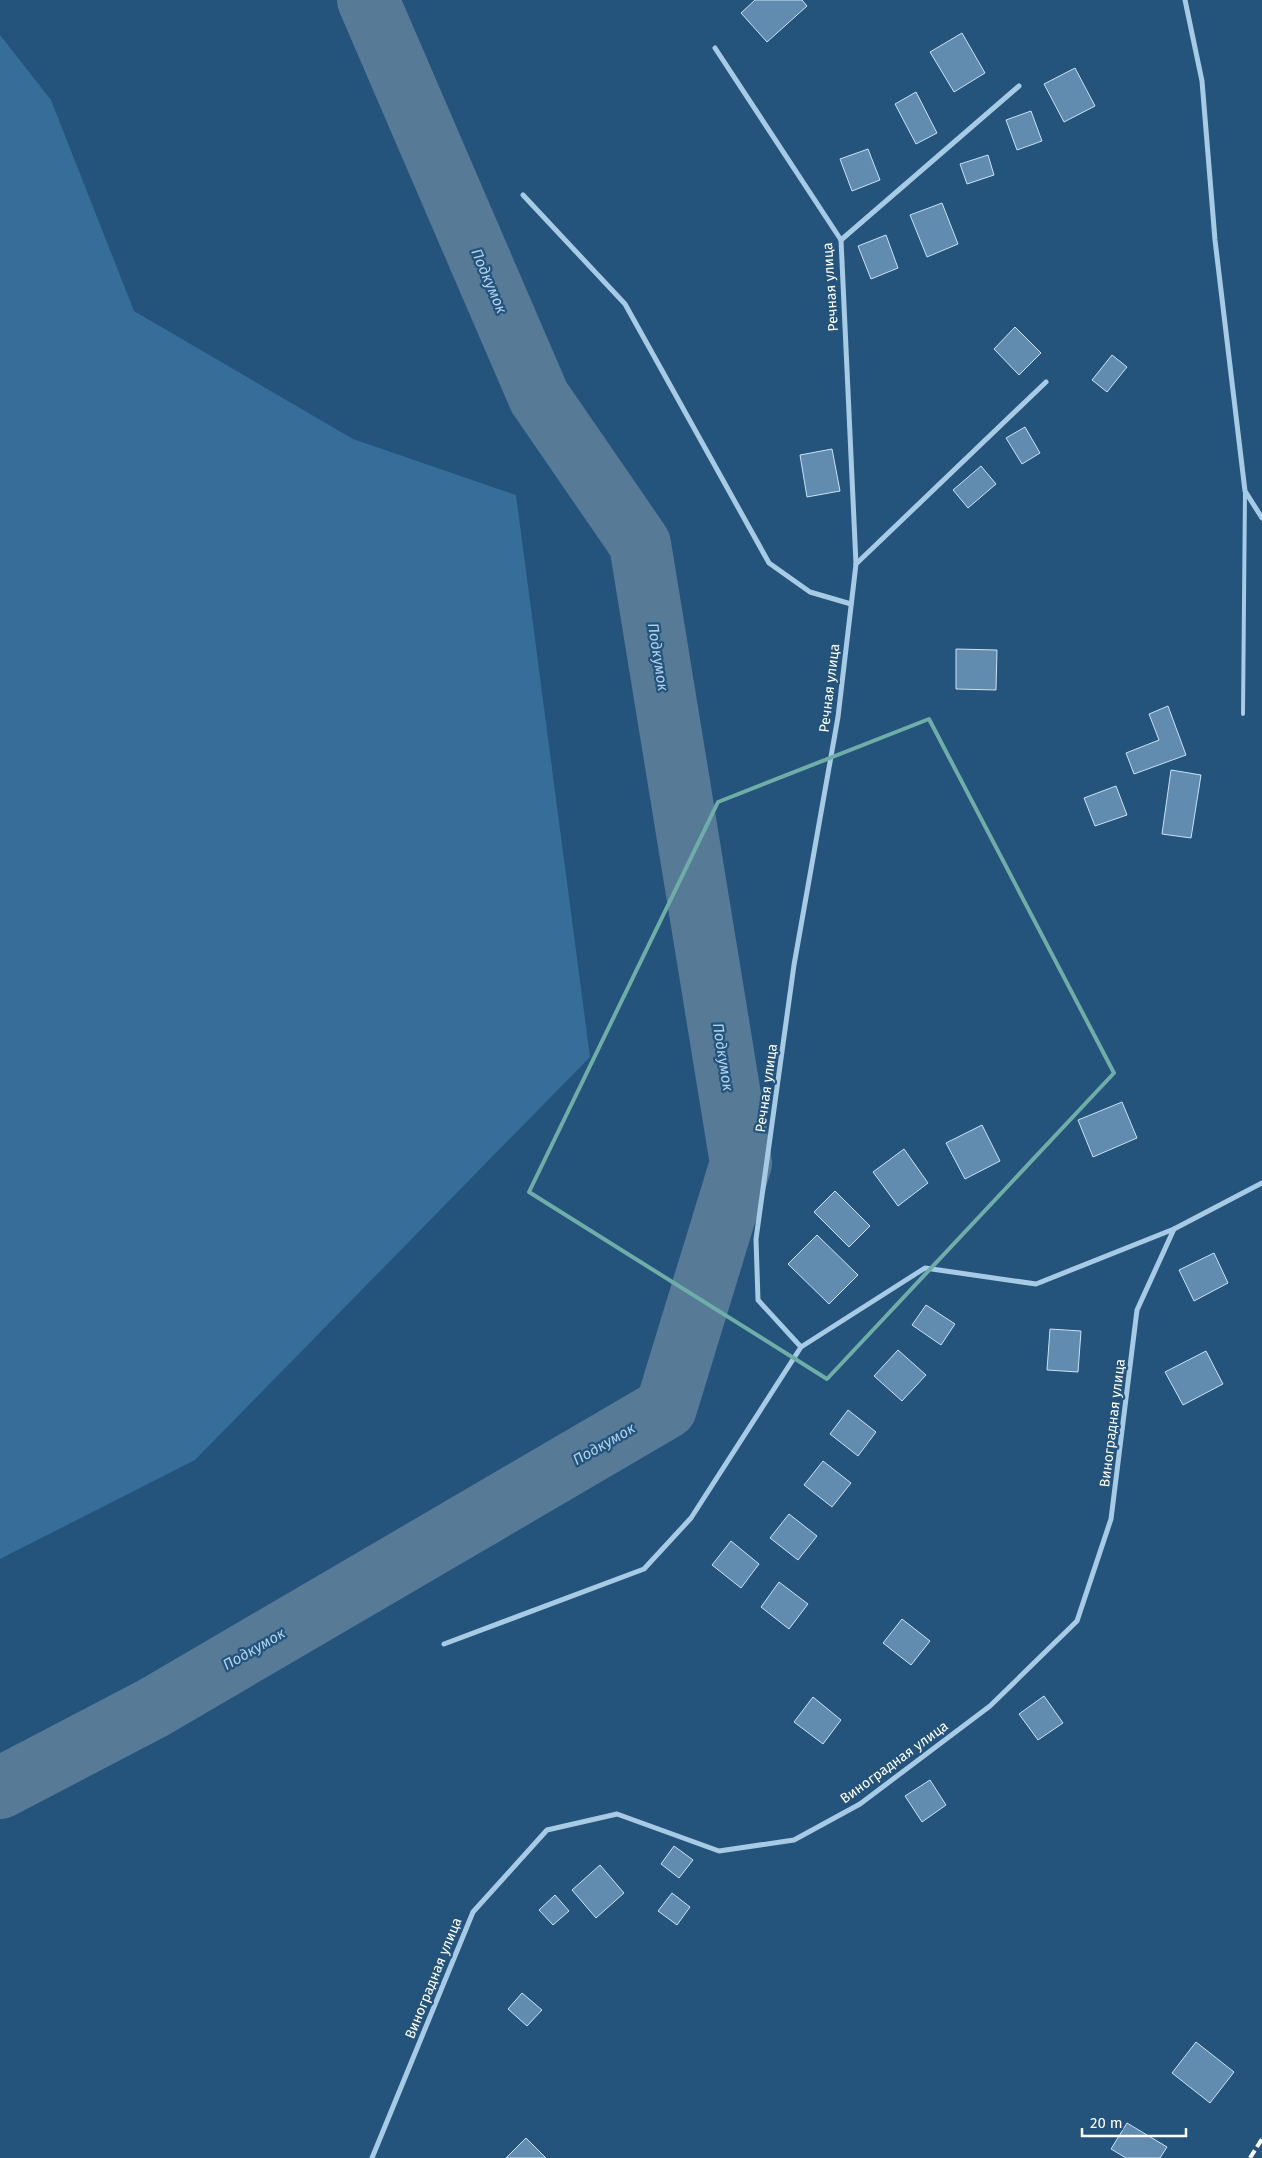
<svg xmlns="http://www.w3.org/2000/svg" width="1262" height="2158" viewBox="0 0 1262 2158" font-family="'Fira Sans',sans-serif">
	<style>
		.green { fill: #376d99 }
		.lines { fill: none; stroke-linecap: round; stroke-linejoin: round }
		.river { stroke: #577a97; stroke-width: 62 }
		.building { fill: #618caf; stroke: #cae2f4 }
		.lane { stroke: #a7cae5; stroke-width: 4 }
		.street { stroke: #a7cae5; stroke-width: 5 }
		.rail { stroke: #fff; stroke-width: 4; stroke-dasharray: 9 4; stroke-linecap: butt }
		.marked { fill: none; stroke: #6fada8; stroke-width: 4; stroke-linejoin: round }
		.labels { text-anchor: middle; stroke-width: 4.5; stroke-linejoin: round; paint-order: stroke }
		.street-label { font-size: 14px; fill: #fff; stroke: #24537c }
		.water-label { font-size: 15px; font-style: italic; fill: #b2d3ed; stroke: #24537c }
	</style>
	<rect width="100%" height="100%" fill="#24537c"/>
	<!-- green -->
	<polygon class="green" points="0,35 51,100 134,311 353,439 516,495 590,1057 195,1460 0,1559"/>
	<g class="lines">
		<!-- river -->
		<polyline class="river" points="0,1788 153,1708 666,1408 741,1163 640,544 539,397 368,0"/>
	</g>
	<!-- building -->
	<g class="building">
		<polygon points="755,0 802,0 807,6 767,42 741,13"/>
		<polygon points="962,33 985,73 954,92 930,52"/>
		<polygon points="1075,68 1095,106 1064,122 1044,84"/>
		<polygon points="916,92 937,133 916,144 895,104"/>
		<polygon points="1031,111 1042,141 1017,150 1006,120"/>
		<polygon points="868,149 880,180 852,191 840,159"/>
		<polygon points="988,155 994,175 967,184 960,164"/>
		<polygon points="942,203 958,244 927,257 910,215"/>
		<polygon points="886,235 898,268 871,279 858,246"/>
		<polygon points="1015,327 1041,353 1019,375 994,349"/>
		<polygon points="1112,355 1127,367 1107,392 1092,380"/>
		<polygon points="1025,427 1040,453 1022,464 1006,438"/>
		<polygon points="832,449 840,491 807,497 800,455"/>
		<polygon points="981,466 996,484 968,508 953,490"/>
		<polygon points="956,649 997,650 996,690 956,689"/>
		<polygon points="1168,706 1186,755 1134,774 1126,753 1159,740 1149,714"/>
		<polygon points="1171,770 1201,775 1191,838 1162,834"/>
		<polygon points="1116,786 1127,815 1095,826 1084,798"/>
		<polygon points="1122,1102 1137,1138 1093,1157 1078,1120"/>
		<polygon points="982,1125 1000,1161 965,1179 946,1143"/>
		<polygon points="904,1149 928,1183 898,1206 873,1172"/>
		<polygon points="835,1191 870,1226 849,1247 814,1212"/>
		<polygon points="817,1235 858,1275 829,1304 788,1264"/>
		<polygon points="1214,1253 1228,1283 1194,1301 1179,1270"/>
		<polygon points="926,1305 955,1324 941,1345 912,1325"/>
		<polygon points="1050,1329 1081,1331 1078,1372 1047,1370"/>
		<polygon points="898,1350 926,1375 902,1401 874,1376"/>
		<polygon points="1206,1351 1223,1384 1183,1405 1165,1372"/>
		<polygon points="848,1410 876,1432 858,1456 830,1434"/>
		<polygon points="823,1461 851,1483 832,1507 804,1485"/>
		<polygon points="789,1514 817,1536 798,1560 770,1538"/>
		<polygon points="731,1541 759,1564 741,1588 712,1565"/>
		<polygon points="779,1582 808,1604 789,1629 761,1607"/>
		<polygon points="902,1619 930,1641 911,1665 883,1643"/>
		<polygon points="1044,1696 1063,1723 1038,1740 1019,1714"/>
		<polygon points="813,1697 841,1720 823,1744 794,1722"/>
		<polygon points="930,1780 946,1805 922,1822 905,1796"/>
		<polygon points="674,1846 693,1860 679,1878 661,1864"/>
		<polygon points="600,1865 624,1893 596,1918 572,1890"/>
		<polygon points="672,1893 690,1907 677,1925 658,1911"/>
		<polygon points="555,1895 569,1911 553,1925 539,1910"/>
		<polygon points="522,1993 542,2010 527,2026 508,2009"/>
		<polygon points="1196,2042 1234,2072 1210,2103 1172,2073"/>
		<polygon points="1127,2123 1167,2147 1160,2158 1126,2158 1111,2149"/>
		<polygon points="526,2138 546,2158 506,2158"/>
	</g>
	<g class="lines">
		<!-- lane -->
		<polyline class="lane" points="1243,714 1245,491"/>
		<!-- street -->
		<g class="street">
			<polyline points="1185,0 1202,81 1215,240 1245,491 1262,518"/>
			<polyline points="715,48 841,240 856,564 838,717 794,965 756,1239 758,1300 801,1347"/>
			<polyline points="523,195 625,304 769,563 810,592 851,604"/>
			<polyline points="841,240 1019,86"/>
			<polyline points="856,564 1046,382"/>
			<polyline points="444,1644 644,1569 691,1518 801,1347 925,1268 1036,1284 1174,1229 1262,1183"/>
			<polyline points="372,2158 473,1912 547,1830 617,1814 719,1851 794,1840 860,1804 990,1706 1077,1621 1111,1519 1137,1310 1174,1229"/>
		</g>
		<!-- rail -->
		<polyline class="rail" points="1250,2158 1262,2139"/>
	</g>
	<!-- marked area -->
	<path class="marked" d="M929,719L1114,1073L827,1379L529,1192L718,802Z"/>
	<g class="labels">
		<!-- street labels -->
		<g class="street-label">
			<text transform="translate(830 287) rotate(-94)" y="5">Речная улица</text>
			<text transform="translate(829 688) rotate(-83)" y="5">Речная улица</text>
			<text transform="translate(766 1088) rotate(-82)" y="5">Речная улица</text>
			<text transform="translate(1112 1423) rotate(-83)" y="5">Виноградная улица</text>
			<text transform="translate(894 1762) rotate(-36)" y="5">Виноградная улица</text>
			<text transform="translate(433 1978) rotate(-68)" y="5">Виноградная улица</text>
		</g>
		<!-- water labels -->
		<g class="water-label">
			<text transform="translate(489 281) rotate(67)" y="5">Подкумок</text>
			<text transform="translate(658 657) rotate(81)" y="5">Подкумок</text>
			<text transform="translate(723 1057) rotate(81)" y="5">Подкумок</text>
			<text transform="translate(604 1444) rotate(-30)" y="5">Подкумок</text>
			<text transform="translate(254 1649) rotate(-30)" y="5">Подкумок</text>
		</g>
	</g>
	<!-- scale -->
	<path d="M1082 2128v8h104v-8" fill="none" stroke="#ffffff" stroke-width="2.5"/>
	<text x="1090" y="2128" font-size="15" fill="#ffffff" stroke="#24537c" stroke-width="4" paint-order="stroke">20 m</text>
</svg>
